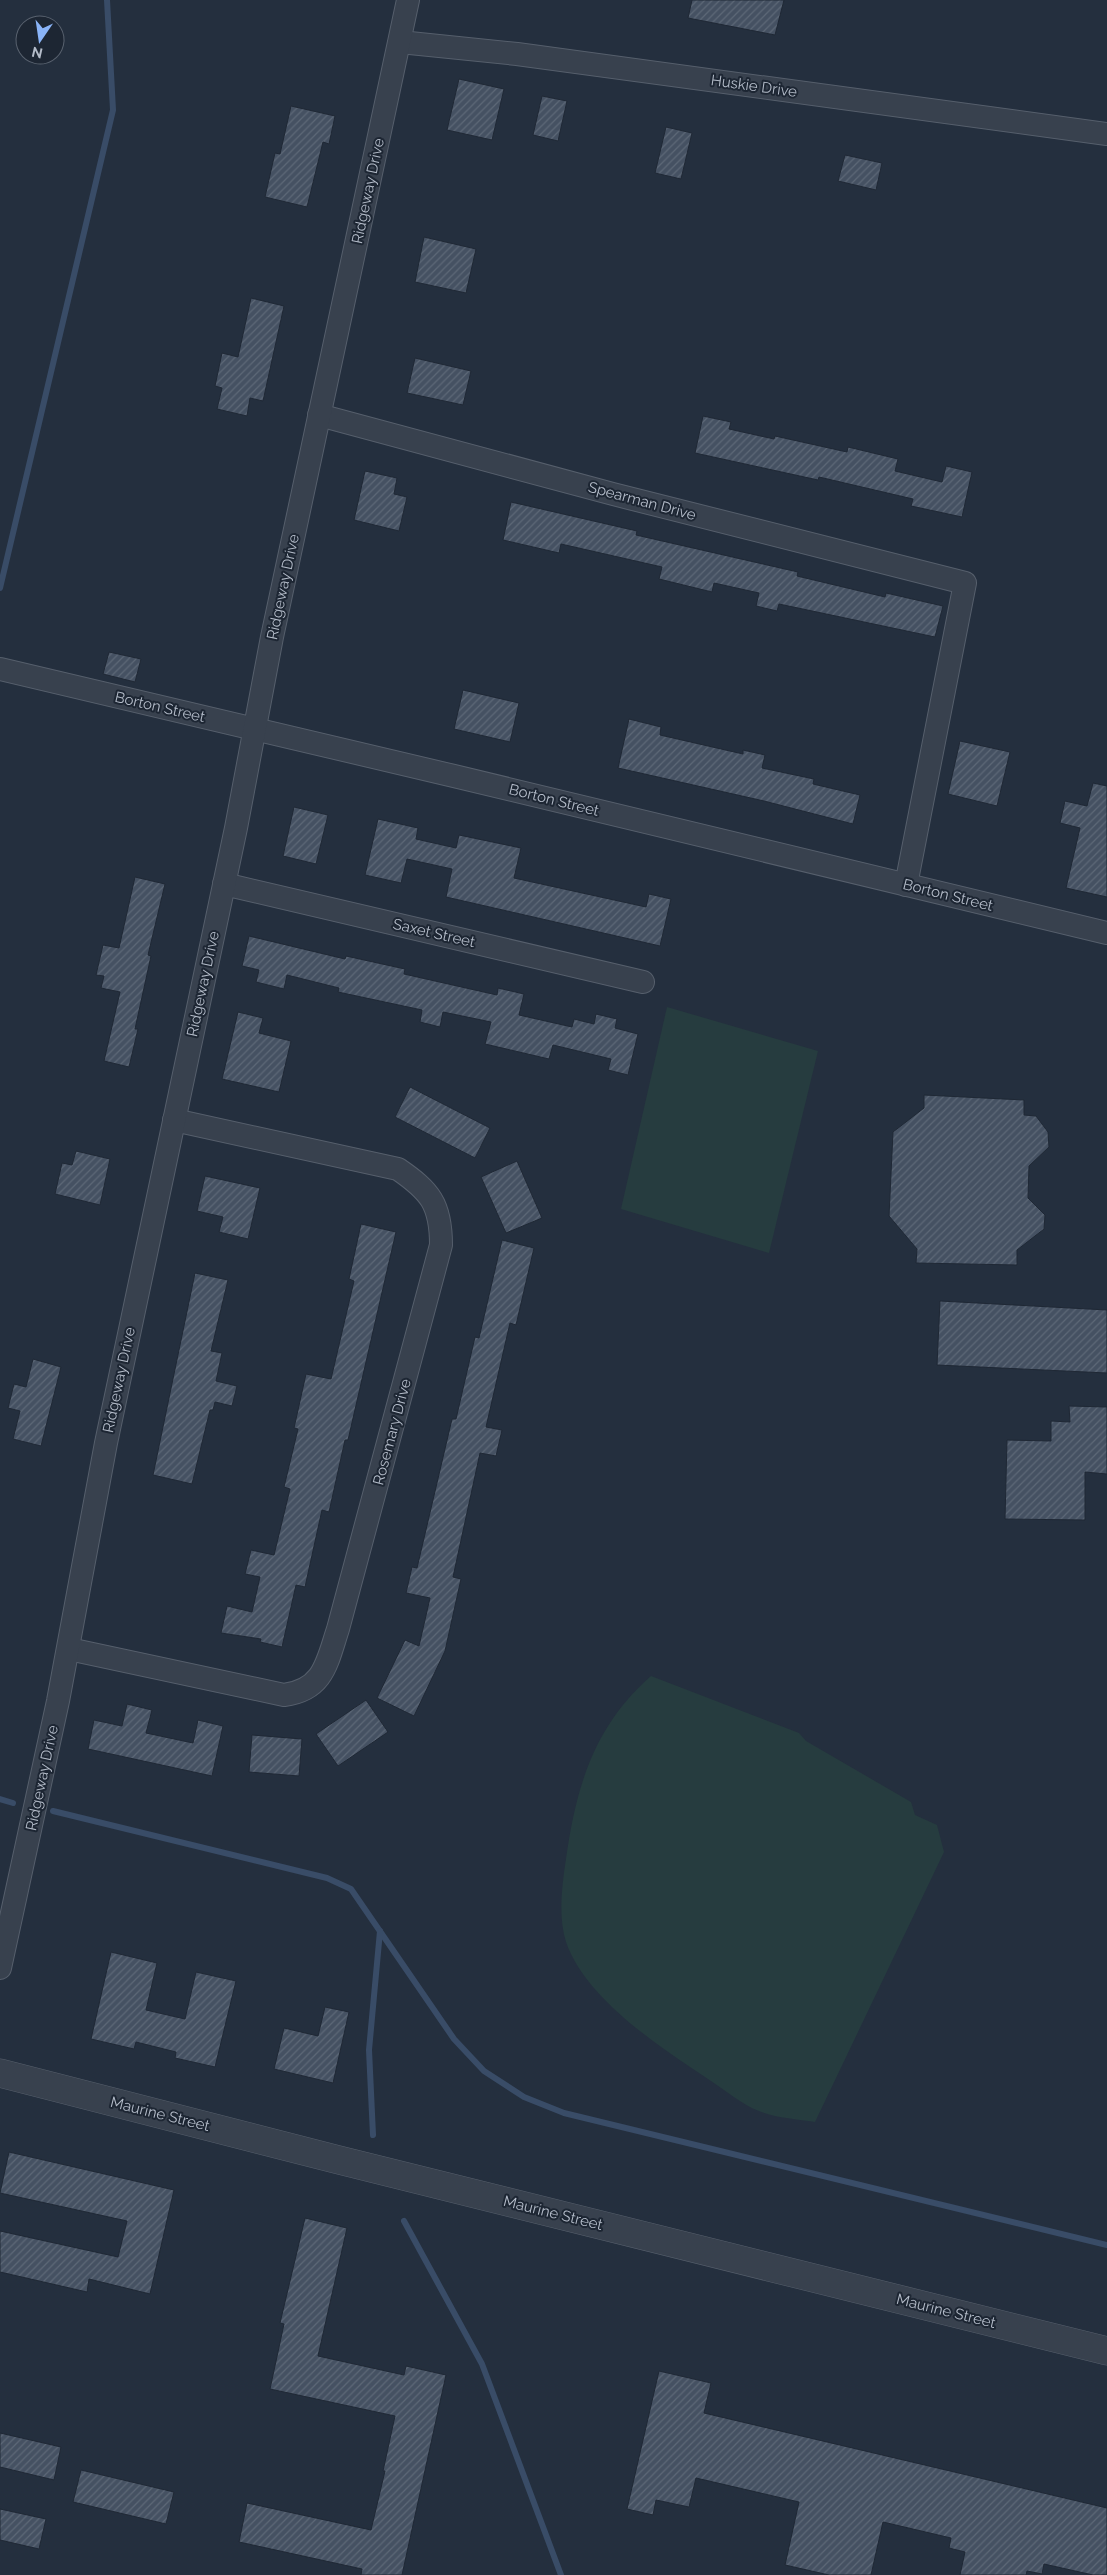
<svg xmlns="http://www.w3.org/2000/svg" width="1107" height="2575" viewBox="0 0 1107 2575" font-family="Raleway,sans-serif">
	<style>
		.pitch { fill: #263c3f }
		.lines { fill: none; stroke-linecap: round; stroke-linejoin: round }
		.stream { stroke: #394c67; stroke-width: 6 }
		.building { fill: url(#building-hatch); stroke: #1f2835 }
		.minor-casing { stroke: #565f6c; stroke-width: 24 }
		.tertiary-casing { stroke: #565f6c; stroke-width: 29 }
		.minor { stroke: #38414e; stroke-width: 22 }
		.tertiary { stroke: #38414e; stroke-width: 28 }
		.labels { text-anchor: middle; stroke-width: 4; stroke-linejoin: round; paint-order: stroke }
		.street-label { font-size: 15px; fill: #b4bcc9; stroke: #1d2633 }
	</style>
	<defs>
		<pattern id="building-hatch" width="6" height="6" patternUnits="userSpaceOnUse" patternTransform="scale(1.25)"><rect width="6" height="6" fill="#455162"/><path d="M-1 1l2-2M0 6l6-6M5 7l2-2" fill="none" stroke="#5d6877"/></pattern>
	</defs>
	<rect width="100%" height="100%" fill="#242f3e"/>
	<!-- pitch -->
	<g class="pitch">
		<polygon points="667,1007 818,1051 769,1253 621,1209"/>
		<path d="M651,1676L799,1733L806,1741L911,1802L915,1815L937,1825L944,1852L815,2122C797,2119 776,2118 759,2111C743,2105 726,2091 711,2081C663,2049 586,2000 566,1942C558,1917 562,1885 566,1859C576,1787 594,1726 651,1676Z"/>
	</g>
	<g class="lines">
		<!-- stream -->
		<g class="stream">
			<polyline points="0,588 113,110 107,0"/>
			<polyline points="0,1799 13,1803"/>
			<polyline points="53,1811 327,1878 351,1889 454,2039 484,2071 524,2097 564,2113 1107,2245"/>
			<polyline points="373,2135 369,2050 380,1931"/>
			<polyline points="404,2221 482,2364 561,2575"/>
		</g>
	</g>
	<!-- building -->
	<g class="building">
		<polygon points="692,0 784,0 775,35 688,18"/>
		<polygon points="459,79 504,89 492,140 447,130"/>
		<polygon points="542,96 567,101 558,141 533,135"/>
		<polygon points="291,106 335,116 329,144 323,142 307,207 265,197 275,153 280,154"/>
		<polygon points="666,127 692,133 681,179 655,173"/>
		<polygon points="845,155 882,163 876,190 838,181"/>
		<polygon points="424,237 476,249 466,293 415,282"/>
		<polygon points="251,298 284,306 263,401 250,398 247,416 217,409 222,388 215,386 222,353 238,357"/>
		<polygon points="415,358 471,371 463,405 407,393"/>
		<polygon points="703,416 731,422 729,429 774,439 775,436 847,452 848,447 898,459 895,471 942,482 946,466 972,472 962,517 911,506 913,499 819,477 818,480 695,453"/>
		<polygon points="365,471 397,478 394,494 407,497 399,531 354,520"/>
		<polygon points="511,502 637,531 636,535 798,572 797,576 885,597 886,593 943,606 935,637 779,604 777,611 756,606 759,593 714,583 712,592 659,579 662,567 561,544 559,553 503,540"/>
		<polygon points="109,652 141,659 135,682 103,674"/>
		<polygon points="463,690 519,703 510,742 454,729"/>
		<polygon points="629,719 661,727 660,735 743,754 743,750 765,755 762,768 814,779 813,784 860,795 853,824 764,801 618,768"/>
		<polygon points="960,741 1010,752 997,806 948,794"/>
		<polygon points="1093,783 1107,786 1107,897 1066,888 1080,828 1060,823 1065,801 1087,806"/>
		<polygon points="294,807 328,815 316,864 283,856"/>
		<polygon points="378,819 418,828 416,839 456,848 459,835 521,848 514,878 646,907 649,894 671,899 660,946 446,897 452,869 407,859 401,883 365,875"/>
		<polygon points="135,877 165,884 148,955 151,956 135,1029 138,1029 129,1067 104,1061 120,992 101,988 104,976 96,975 103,945 119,948"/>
		<polygon points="249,936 345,959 346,956 405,969 404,974 497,995 498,988 524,994 519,1015 572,1027 574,1019 594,1024 596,1014 617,1019 615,1028 638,1034 628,1075 608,1070 611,1059 553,1045 549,1059 485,1044 491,1022 443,1012 440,1027 420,1022 422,1010 338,992 339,988 287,975 284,989 256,982 259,970 242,966"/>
		<polygon points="238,1012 263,1018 259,1033 291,1041 279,1092 222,1079"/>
		<polygon points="410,1087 490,1128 475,1158 395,1117"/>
		<polygon points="924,1095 1024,1100 1024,1115 1036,1116 1048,1132 1049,1147 1029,1166 1028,1198 1045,1215 1044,1229 1017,1250 1017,1265 916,1263 917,1249 889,1216 893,1132 924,1108"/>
		<polygon points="76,1151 110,1159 100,1205 55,1194 62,1163 72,1165"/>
		<polygon points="517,1161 542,1218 506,1233 481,1177"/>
		<polygon points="205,1176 260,1188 248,1239 219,1232 223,1217 197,1211"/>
		<polygon points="361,1224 396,1232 348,1440 345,1440 329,1512 322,1510 305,1587 296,1585 282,1647 260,1642 261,1639 221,1633 227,1606 252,1612 260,1577 245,1574 251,1550 274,1555 290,1489 284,1487 298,1429 294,1428 306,1374 331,1379 354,1281 349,1279"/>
		<polygon points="502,1240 534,1248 516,1325 510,1323 486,1427 502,1430 496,1456 480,1453 453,1577 461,1579 445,1651 414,1716 377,1698 405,1640 419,1646 430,1598 406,1593 412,1567 417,1568 452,1419 456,1419 475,1337 479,1338"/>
		<polygon points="195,1273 228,1280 211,1351 222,1353 216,1381 237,1386 232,1406 215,1402 213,1410 210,1410 192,1484 153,1475"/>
		<polygon points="940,1301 1107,1310 1107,1373 937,1365"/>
		<polygon points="33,1359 61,1367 41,1446 13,1439 20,1411 8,1408 14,1384 26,1387"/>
		<polygon points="1069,1406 1107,1407 1107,1474 1085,1472 1085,1520 1005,1519 1007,1440 1051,1441 1051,1421 1070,1422"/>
		<polygon points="366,1700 388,1732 338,1766 316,1734"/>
		<polygon points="127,1704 152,1710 146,1733 193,1743 198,1720 223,1726 212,1776 88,1749 94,1720 122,1726"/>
		<polygon points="252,1735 302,1739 299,1776 249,1772"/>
		<polygon points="111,1952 157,1963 146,2010 185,2019 196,1972 236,1981 215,2067 175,2058 176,2052 136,2042 134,2049 91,2039"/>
		<polygon points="325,2007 349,2012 333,2083 274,2069 284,2028 318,2036"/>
		<polygon points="9,2152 174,2190 150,2294 89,2279 87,2292 0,2272 0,2231 118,2257 127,2221 0,2193"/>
		<polygon points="305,2218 347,2228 318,2356 404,2375 406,2366 446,2375 402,2575 361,2575 362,2569 239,2542 247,2503 371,2530 385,2471 383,2471 395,2416 270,2389 284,2324 280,2323"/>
		<polygon points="659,2371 711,2383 704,2413 1107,2508 1107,2575 1093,2575 1044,2564 1042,2574 1027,2571 1026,2575 960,2575 965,2552 949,2548 951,2538 883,2522 871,2575 829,2575 785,2565 799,2502 696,2478 689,2507 656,2500 653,2515 627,2509"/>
		<polygon points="0,2433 61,2447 54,2480 0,2467"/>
		<polygon points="81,2470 174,2492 166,2524 73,2502"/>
		<polygon points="0,2509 46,2519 39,2549 0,2540"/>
	</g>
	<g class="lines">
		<defs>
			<g id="minor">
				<polyline points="400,42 517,54 1107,134"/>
				<polyline points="319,415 613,494 965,583 906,885"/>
				<polyline points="0,669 454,776 1107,933"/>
				<polyline points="224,884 643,982"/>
				<path d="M69,1649L284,1695C324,1690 327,1662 338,1629L441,1245C441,1204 430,1191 398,1169L174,1120"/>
				<polyline points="0,1968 58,1701 106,1443 236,828 272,637 408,0"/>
			</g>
			<polyline id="tertiary" points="0,2073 339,2160 1107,2351"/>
		</defs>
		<!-- minor casing -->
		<use href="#minor" class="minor-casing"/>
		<!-- tertiary casing -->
		<use href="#tertiary" class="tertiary-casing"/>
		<!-- minor -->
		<use href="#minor" class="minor"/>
		<!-- tertiary -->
		<use href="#tertiary" class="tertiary"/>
	</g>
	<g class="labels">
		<!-- street labels -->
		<g class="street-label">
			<text transform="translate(754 86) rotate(8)" y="5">Huskie Drive</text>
			<text transform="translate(368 191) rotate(-78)" y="5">Ridgeway Drive</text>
			<text transform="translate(642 501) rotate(15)" y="5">Spearman Drive</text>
			<text transform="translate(283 587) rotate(-78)" y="5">Ridgeway Drive</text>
			<text transform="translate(160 707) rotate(13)" y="5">Borton Street</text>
			<text transform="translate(554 800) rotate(14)" y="5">Borton Street</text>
			<text transform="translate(948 895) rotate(14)" y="5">Borton Street</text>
			<text transform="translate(434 933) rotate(13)" y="5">Saxet Street</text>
			<text transform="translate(203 984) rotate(-78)" y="5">Ridgeway Drive</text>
			<text transform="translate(119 1380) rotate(-78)" y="5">Ridgeway Drive</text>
			<text transform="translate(392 1432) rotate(-75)" y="5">Rosemary Drive</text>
			<text transform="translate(42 1778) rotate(-78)" y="5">Ridgeway Drive</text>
			<text transform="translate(160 2114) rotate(14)" y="5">Maurine Street</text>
			<text transform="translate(553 2213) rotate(14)" y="5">Maurine Street</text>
			<text transform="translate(946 2311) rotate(14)" y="5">Maurine Street</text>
		</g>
	</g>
	<!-- north arrow -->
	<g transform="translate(40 40) rotate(193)"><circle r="24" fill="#1d2633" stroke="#59626f"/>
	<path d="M0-4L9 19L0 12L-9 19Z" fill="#8ab4f8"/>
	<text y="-8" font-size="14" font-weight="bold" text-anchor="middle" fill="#b4bcc9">N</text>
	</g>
</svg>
